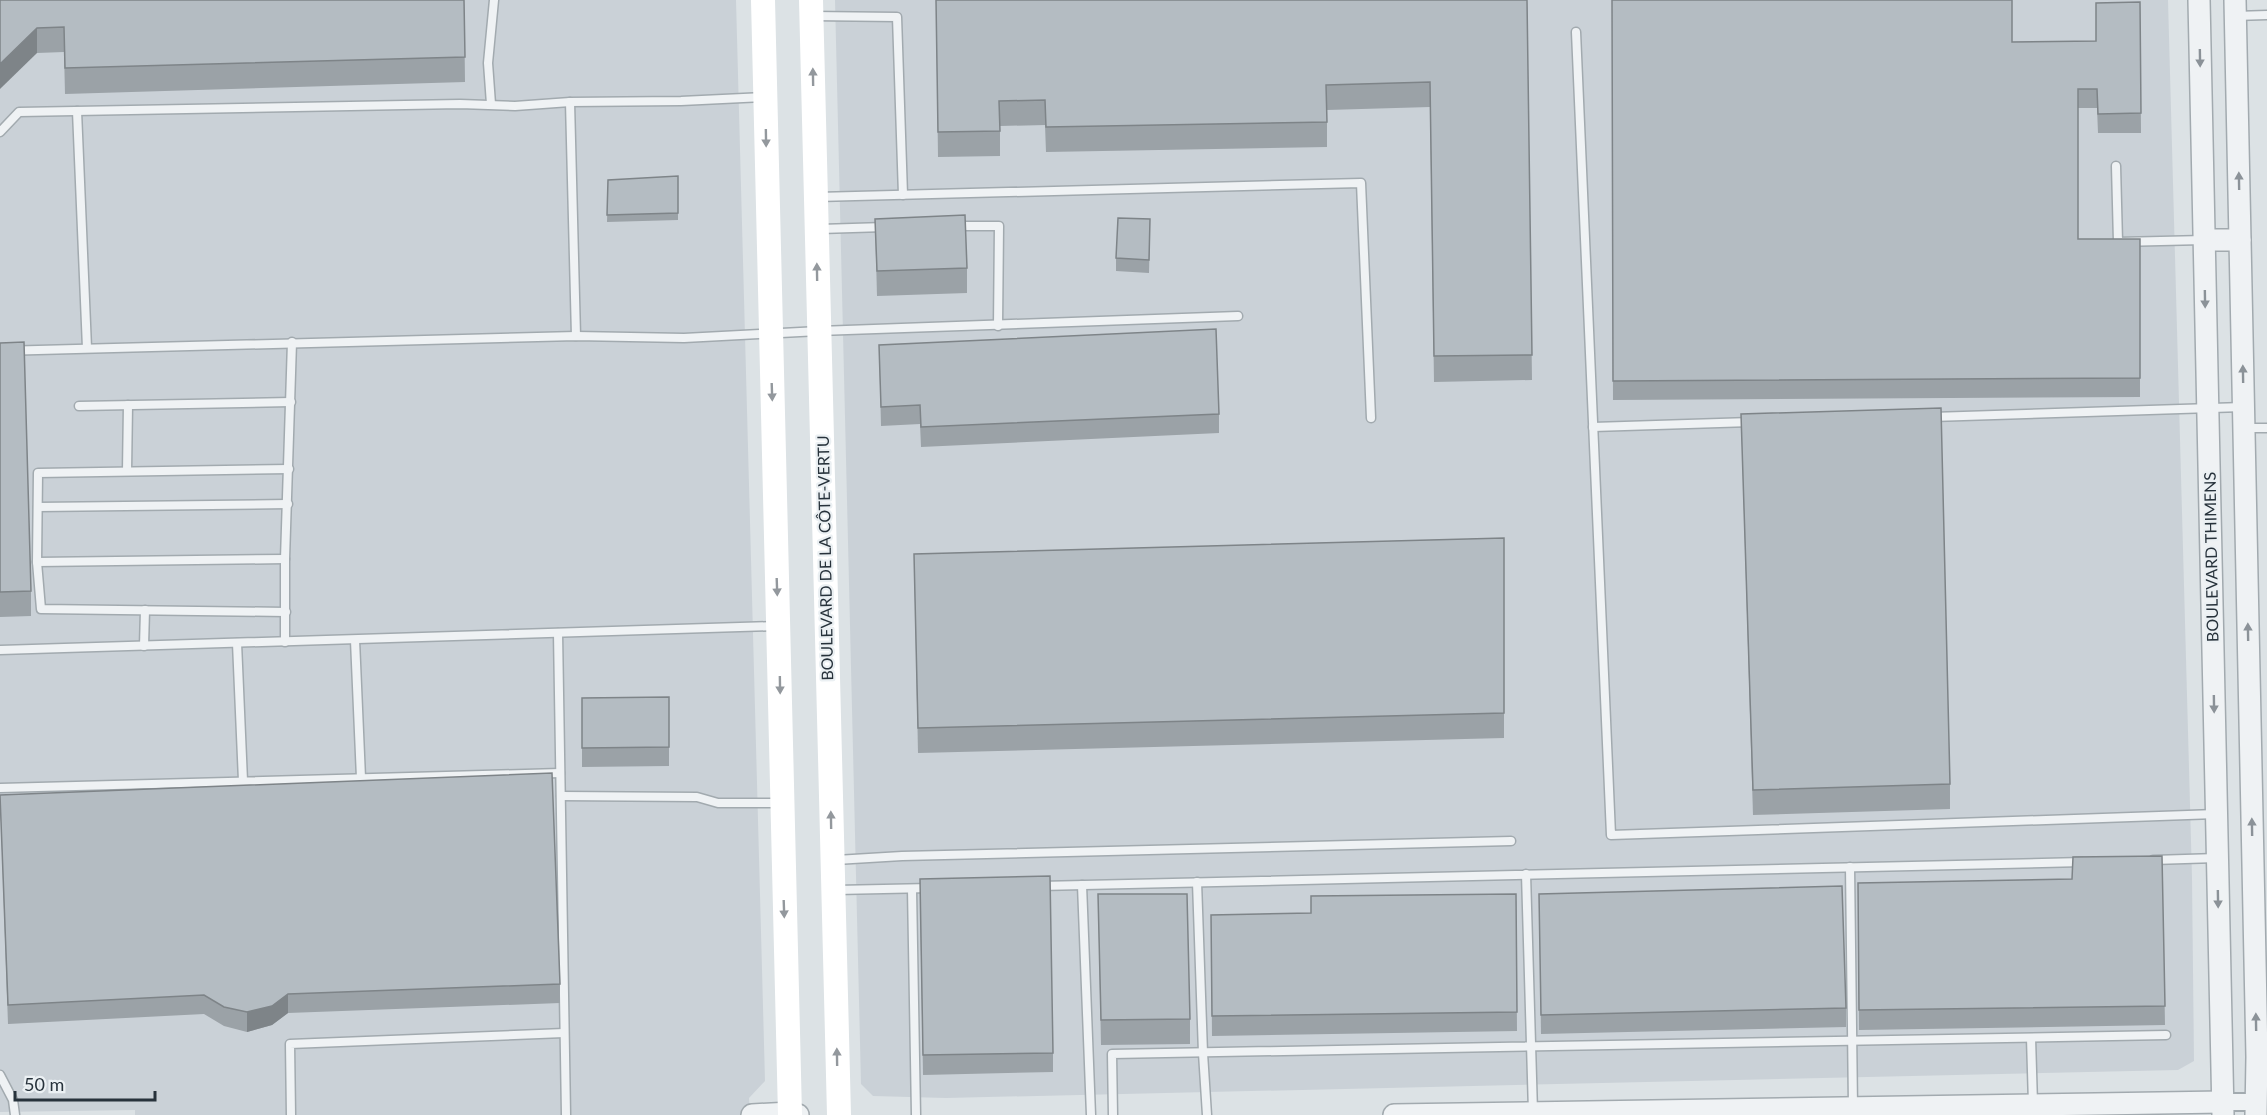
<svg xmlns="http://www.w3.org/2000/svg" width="2267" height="1115" viewBox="0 0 2267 1115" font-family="Lato,sans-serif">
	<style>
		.built { fill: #cad1d7 }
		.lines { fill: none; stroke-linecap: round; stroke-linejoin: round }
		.service-casing { stroke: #a2aaaf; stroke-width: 11 }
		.minor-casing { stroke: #a2aaaf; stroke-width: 20 }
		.tertiary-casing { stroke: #a2aaaf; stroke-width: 24 }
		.service { stroke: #eff2f4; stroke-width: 8 }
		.minor { stroke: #eff2f4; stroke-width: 16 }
		.tertiary { stroke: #eff2f4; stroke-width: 21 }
		.secondary { stroke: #fff; stroke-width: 24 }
		.wall { fill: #9ba2a7 }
		.shaded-wall { fill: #7e8488 }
		.building { fill: #b4bcc2; stroke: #7e8488; stroke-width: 1.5 }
		.oneway { fill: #8b9298 }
		.oneway2 { fill: #93989d }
		.labels { text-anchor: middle; stroke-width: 4.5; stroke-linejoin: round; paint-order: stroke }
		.street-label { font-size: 16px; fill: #27323b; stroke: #ebf0f3 }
	</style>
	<rect width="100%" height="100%" fill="#dce2e5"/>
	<!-- built -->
	<g class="built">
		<polygon points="0,0 736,0 765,1081 749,1098 750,1115 135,1115 135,1110 0,1112"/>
		<polygon points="835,0 2168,0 2192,878 2194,1061 2178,1070 946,1098 873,1096 861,1084"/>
	</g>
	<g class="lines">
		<defs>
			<g id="service">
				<polyline points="812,16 897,17 903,195"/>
				<polyline points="2235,16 2267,15"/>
				<polyline points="1576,32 1611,835 2216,814"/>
				<polyline points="570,102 576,336"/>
				<polyline points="491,104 488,63 494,0"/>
				<polyline points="77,111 87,348"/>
				<polyline points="0,132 19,112 460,104 515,106 570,102 681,101 765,97"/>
				<polyline points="2116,166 2118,242 2204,240"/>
				<polyline points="817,197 1361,183 1371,418"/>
				<polyline points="955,226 999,226 998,326"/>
				<polyline points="820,229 885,227"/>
				<polyline points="0,351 576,336 684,338 819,331 1238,316"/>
				<polyline points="79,406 291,402"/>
				<polyline points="1932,417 2243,407"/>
				<polyline points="1593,427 1751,422"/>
				<polyline points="2244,428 2267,428"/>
				<polyline points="127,471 128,405"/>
				<polyline points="38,507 288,504"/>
				<polyline points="37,562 285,559"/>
				<polyline points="286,612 41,609 37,562 38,473 289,469"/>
				<polyline points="558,633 566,1115"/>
				<polyline points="355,640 361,778"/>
				<polyline points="285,642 285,559 292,342"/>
				<polyline points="237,643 243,781"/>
				<polyline points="144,646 145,610"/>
				<polyline points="0,650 776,626"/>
				<polyline points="0,788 560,773"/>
				<polyline points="561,796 697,797 718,803 781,803"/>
				<polyline points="836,860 902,856 1511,841"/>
				<polyline points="2153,860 2217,858"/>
				<polyline points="1850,867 1853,1107"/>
				<polyline points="1526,874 1533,1112"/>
				<polyline points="1197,882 1203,1053 1207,1115"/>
				<polyline points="1082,885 1091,1115"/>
				<polyline points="1040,886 2083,862"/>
				<polyline points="912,889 916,1115"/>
				<polyline points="836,890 931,888"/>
				<polyline points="2031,1038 2033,1104"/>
				<polyline points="0,1075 13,1100 15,1115"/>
				<polyline points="291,1115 290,1044 564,1033"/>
				<polyline points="1113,1115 1112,1054 2166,1035"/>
			</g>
			<polyline id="minor" points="2222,1102 2257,1102"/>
			<g id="tertiary">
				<polyline points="2199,0 2223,1115"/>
				<polyline points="2235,0 2257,1057 2256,1115"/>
				<polyline points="2204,240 2240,240"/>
				<polyline points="752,1115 790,1113 798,1115"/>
				<polyline points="1394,1115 2222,1102"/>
			</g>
		</defs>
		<!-- service casing -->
		<use href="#service" class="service-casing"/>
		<!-- minor casing -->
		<use href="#minor" class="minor-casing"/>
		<!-- tertiary casing -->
		<use href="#tertiary" class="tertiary-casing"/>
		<!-- service -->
		<use href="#service" class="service"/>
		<!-- minor -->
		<use href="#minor" class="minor"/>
		<!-- tertiary -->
		<use href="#tertiary" class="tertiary"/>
		<!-- secondary -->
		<g class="secondary">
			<polyline points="763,0 790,1115"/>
			<polyline points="811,0 839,1115"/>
		</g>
	</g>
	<!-- wall -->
	<g class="wall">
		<polygon points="0,0 464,0 465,82 65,94 64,52 37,53"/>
		<polygon points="936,0 1527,0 1532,380 1434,382 1430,107 1327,110 1327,147 1046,152 1045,125 1000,126 1000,156 938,157"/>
		<polygon points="1612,0 2012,42 2096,41 2140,2 2141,133 2098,133 2097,108 2078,108 2078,239 2140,239 2140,397 1613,400"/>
		<polygon points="678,176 678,220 607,222 608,180"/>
		<polygon points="875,219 967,268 967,293 877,296"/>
		<polygon points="1150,232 1149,273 1116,271 1116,258"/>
		<polygon points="0,343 31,591 31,616 0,617"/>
		<polygon points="879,345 1219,414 1219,433 921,447 920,424 881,426"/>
		<polygon points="1741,414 1950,784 1950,809 1753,815"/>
		<polygon points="1504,538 1504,738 918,753 914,554"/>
		<polygon points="669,697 669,766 582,767 582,698"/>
		<polygon points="0,795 560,984 560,1003 288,1013 272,1025 247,1032 224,1026 204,1014 8,1024"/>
		<polygon points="2162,856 2165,1025 1859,1030 1858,883 2072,879"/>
		<polygon points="1098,894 1190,1019 1190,1044 1101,1045"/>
		<polygon points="1516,894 1517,1031 1212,1036 1211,915 1311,913"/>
		<polygon points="1539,894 1846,1008 1846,1027 1541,1034"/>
		<polygon points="920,898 1053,1053 1053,1072 923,1075"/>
	</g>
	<!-- shaded-wall -->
	<g class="shaded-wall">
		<polygon points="37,28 37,53 0,89 0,64"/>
		<polygon points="288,994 288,1013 272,1025 247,1032 247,1012"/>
	</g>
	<!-- building -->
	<g class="building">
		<polygon points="0,0 464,0 465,57 65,68 64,27 37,28 0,64"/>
		<polygon points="936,0 1527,0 1532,355 1434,356 1430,82 1326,85 1327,122 1046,127 1045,100 999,101 1000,131 938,132"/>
		<polygon points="1612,0 2012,0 2012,42 2096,41 2096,3 2140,2 2141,113 2098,114 2097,89 2078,89 2078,239 2140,239 2140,378 1613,381"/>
		<polygon points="678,176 678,213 607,215 608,180"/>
		<polygon points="965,215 967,268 877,271 875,219"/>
		<polygon points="1118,218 1150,219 1149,260 1116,258"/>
		<polygon points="1216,329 1219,414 921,427 920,405 881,407 879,345"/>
		<polygon points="24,342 31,591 0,592 0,343"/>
		<polygon points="1941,408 1950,784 1753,790 1741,414"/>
		<polygon points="1504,538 1504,713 918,728 914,554"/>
		<polygon points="669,697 669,747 582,748 582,698"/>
		<polygon points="552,773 560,984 288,994 272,1006 247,1012 224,1007 204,995 8,1005 0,795"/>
		<polygon points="2162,856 2165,1006 1859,1010 1858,883 2072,879 2073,857"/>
		<polygon points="1050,876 1053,1053 923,1055 920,879"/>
		<polygon points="1842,886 1846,1008 1541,1015 1539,894"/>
		<polygon points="1098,894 1187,894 1190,1019 1101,1020"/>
		<polygon points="1516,894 1517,1012 1212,1016 1211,915 1311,913 1311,896"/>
	</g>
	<!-- one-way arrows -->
	<defs><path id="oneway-solid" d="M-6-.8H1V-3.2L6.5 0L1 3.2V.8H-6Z" transform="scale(1.5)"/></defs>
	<g class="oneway">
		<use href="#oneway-solid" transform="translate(2200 58) rotate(89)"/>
		<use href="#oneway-solid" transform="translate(2239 181) rotate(-91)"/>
		<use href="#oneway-solid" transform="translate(2205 299) rotate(89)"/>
		<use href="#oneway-solid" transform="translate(2243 374) rotate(-91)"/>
		<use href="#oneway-solid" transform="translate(2248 632) rotate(-91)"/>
		<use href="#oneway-solid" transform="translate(2214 704) rotate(89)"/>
		<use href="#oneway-solid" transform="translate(2252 827) rotate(-91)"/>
		<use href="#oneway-solid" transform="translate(2218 899) rotate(89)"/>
		<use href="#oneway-solid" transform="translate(2256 1022) rotate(-91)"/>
	</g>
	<g class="oneway2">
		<use href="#oneway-solid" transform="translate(813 77) rotate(-91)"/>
		<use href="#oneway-solid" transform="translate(766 138) rotate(89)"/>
		<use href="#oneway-solid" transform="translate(817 272) rotate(-91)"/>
		<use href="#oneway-solid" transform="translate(772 392) rotate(88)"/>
		<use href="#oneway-solid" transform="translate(777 587) rotate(88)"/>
		<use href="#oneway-solid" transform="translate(780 685) rotate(89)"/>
		<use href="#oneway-solid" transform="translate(831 820) rotate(-91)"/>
		<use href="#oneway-solid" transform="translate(784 909) rotate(88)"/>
		<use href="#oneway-solid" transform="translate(837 1057) rotate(-91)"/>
	</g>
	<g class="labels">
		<!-- street labels -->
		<g class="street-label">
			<text transform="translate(2211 557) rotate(-91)" y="6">BOULEVARD THIMENS</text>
			<text transform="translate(825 558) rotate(-91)" y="6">BOULEVARD DE LA CÔTE-VERTU</text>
		</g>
	</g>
	<!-- scale -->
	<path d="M15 1091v9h140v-9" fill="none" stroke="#27323b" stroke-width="3"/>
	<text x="24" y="1091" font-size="18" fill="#27323b" stroke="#ebf0f3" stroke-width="4.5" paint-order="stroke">50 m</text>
</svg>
